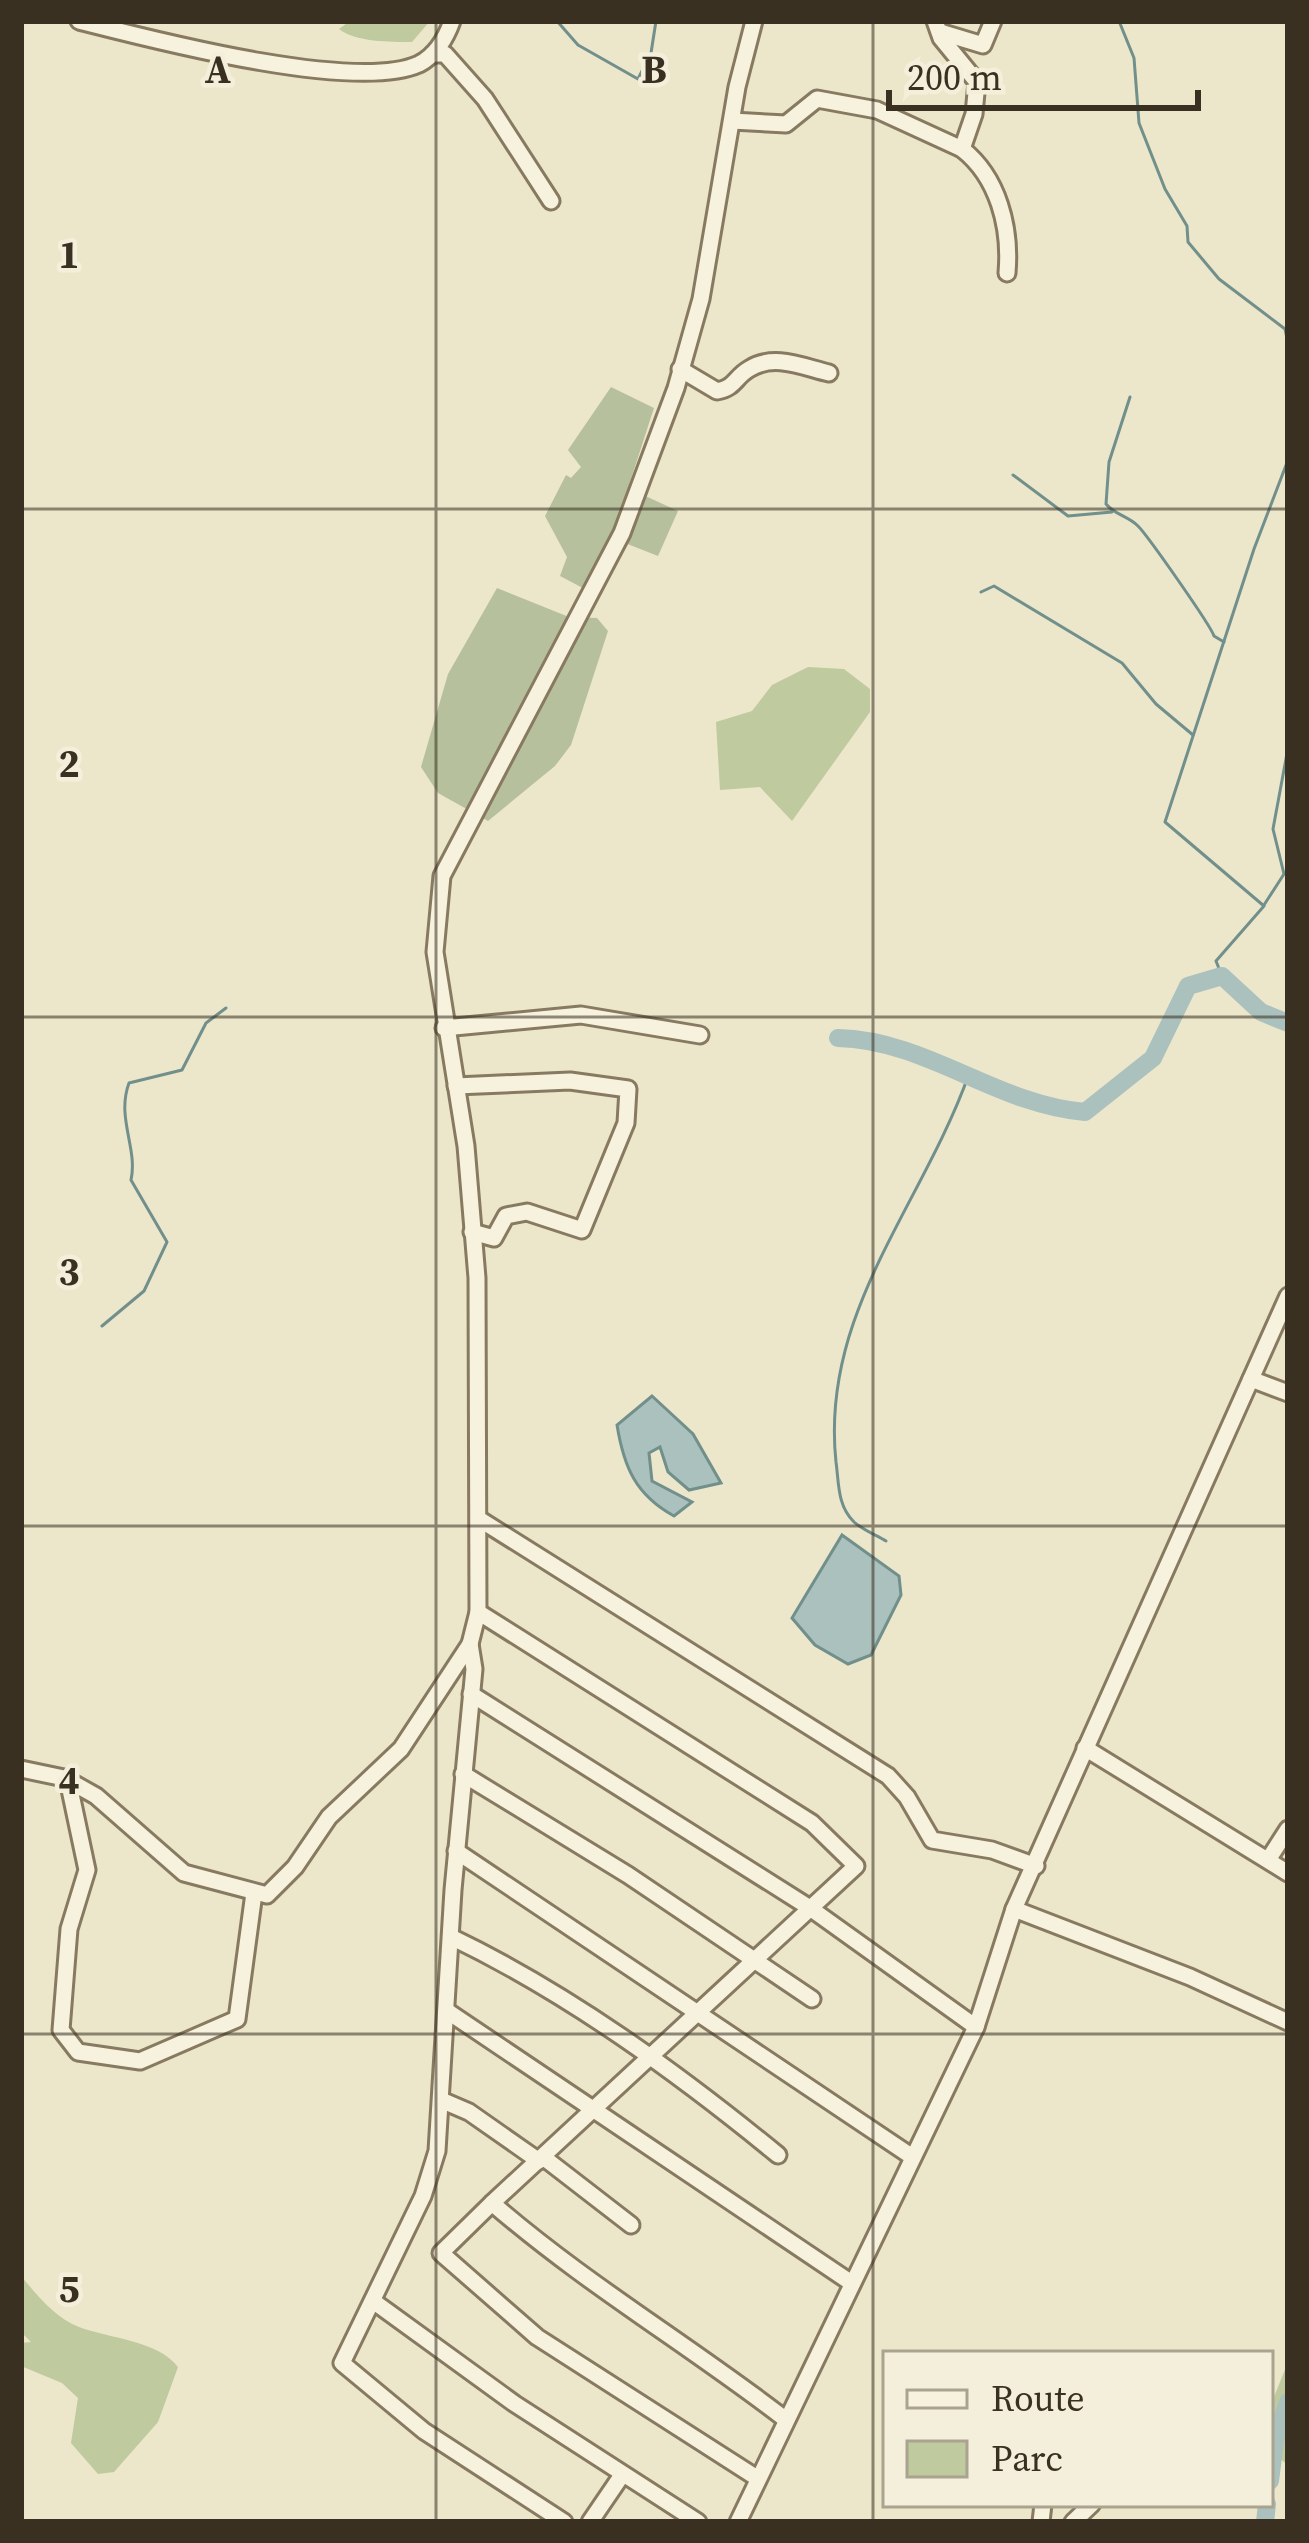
<svg xmlns="http://www.w3.org/2000/svg" width="1309" height="2543" viewBox="0 0 1309 2543" font-family="'Source Serif 4',serif">
	<style>
		.green { fill: #bfca9f }
		.cemetery { fill: #b7c09d }
		.water { fill: #abc1bd; stroke: #718f8b; stroke-width: 3 }
		.lines { fill: none; stroke-linecap: round; stroke-linejoin: round }
		.stream { stroke: #718f8b; stroke-width: 3 }
		.river { stroke: #abc1bd; stroke-width: 18 }
		.minor-casing { stroke: #887a60; stroke-width: 21 }
		.minor { stroke: #f7f2dd; stroke-width: 15 }
		.grid { fill: none; stroke: #393022; stroke-width: 3; stroke-opacity: 0.55 }
		.grid-label { font-size: 39px; text-anchor: middle; font-weight: bold; fill: #393022; stroke: #f4efda; stroke-width: 9; stroke-linejoin: round; paint-order: stroke }
	</style>
	<rect width="100%" height="100%" fill="#ece6cb"/>
	<!-- green -->
	<g class="green">
		<path d="M350,21H430L412,42C390,42 355,42 339,29Z"/>
		<polygon points="808,667 844,669 870,689 870,712 792,821 760,787 720,790 716,722 752,711 772,685"/>
		<path d="M21,2276C37,2295 55,2318 79,2327C111,2339 157,2340 178,2367L158,2422L114,2472L98,2474L71,2443L78,2398L62,2383L21,2366V2343L31,2342L21,2332Z"/>
		<polygon points="1288,2362 1288,2465 1270,2451 1270,2407"/>
	</g>
	<!-- cemetery -->
	<g class="cemetery">
		<polygon points="611,387 654,408 628,488 678,511 658,556 625,543 598,596 560,576 567,557 545,516 566,475 571,478 581,467 568,450"/>
		<polygon points="497,588 569,617 597,618 608,631 571,745 555,766 488,821 438,793 421,767 448,674"/>
	</g>
	<!-- water -->
	<g class="water">
		<path d="M652,1396L693,1434L721,1483L689,1490L668,1472L660,1447L649,1453L652,1481L692,1502L674,1516C636,1495 624,1468 617,1425Z"/>
		<polygon points="842,1535 899,1576 901,1595 871,1655 848,1664 815,1645 792,1618"/>
	</g>
	<g class="lines">
		<!-- stream -->
		<g class="stream">
			<polyline points="557,21 578,45 638,79 651,53 656,21"/>
			<polyline points="1119,21 1134,58 1139,123 1165,189 1187,226 1188,242 1219,279 1285,329 1288,343"/>
			<path d="M1130,397L1109,462L1106,504C1115,515 1128,516 1138,526C1148,536 1211,626 1214,636L1224,642"/>
			<polyline points="1013,475 1068,516 1112,512"/>
			<polyline points="981,592 994,586 1122,663 1156,704 1193,735"/>
			<polyline points="1264,905 1284,874 1273,829 1288,748"/>
			<polyline points="1222,976 1216,961 1264,906 1165,822 1254,549 1288,460"/>
			<path d="M102,1326L144,1291L167,1242L131,1180C138,1148 116,1118 129,1083L182,1070L206,1023L226,1008"/>
			<path d="M886,1541C876,1535 863,1530 854,1522C837,1505 839,1483 836,1462C820,1313 922,1206 969,1074"/>
		</g>
		<!-- river -->
		<g class="river">
			<path d="M838,1038C927,1040 997,1105 1085,1112L1153,1058L1188,986L1222,976L1261,1012L1288,1023"/>
			<polyline points="1270,2481 1275,2441 1288,2402"/>
			<polyline points="1265,2522 1267,2504"/>
		</g>
		<defs>
			<g id="minor">
				<path d="M79,21C150,39 355,93 419,64C435,56 446,38 452,21"/>
				<polyline points="940,32 983,45 993,21"/>
				<polyline points="433,54 445,54 485,99 551,201"/>
				<polyline points="732,121 786,124 817,99 877,110 962,149 974,114 977,82 941,38 935,21"/>
				<path d="M962,149C998,177 1011,227 1007,273"/>
				<path d="M680,369L717,391C735,388 735,377 749,369C774,353 803,367 829,373"/>
				<polyline points="444,1028 581,1015 700,1035"/>
				<polyline points="456,1086 570,1081 628,1089 626,1123 582,1230 527,1212 506,1216 494,1238 472,1232"/>
				<polyline points="1251,1379 1288,1393"/>
				<polyline points="479,1519 888,1776 907,1797 932,1840 992,1850 1036,1866"/>
				<polyline points="478,1612 812,1823 856,1866 492,2203"/>
				<polyline points="470,1644 474,1669 453,1890 437,2151 423,2196 342,2363 424,2431 564,2522"/>
				<polyline points="471,1694 810,1908 976,2027"/>
				<polyline points="1085,1748 1288,1873"/>
				<polyline points="21,1769 64,1778 96,1796 184,1873 267,1895 295,1867 329,1817 401,1749 470,1644 478,1612 477,1278 466,1146 435,952 442,876 622,533 676,388 701,299 737,87 754,21"/>
				<polyline points="463,1774 628,1875 812,1999"/>
				<polyline points="68,1780 87,1870 69,1929 61,2030 78,2052 140,2061 237,2019 254,1893"/>
				<polyline points="456,1851 911,2156"/>
				<polyline points="1268,1860 1288,1829"/>
				<polyline points="1014,1909 1190,1977 1288,2022"/>
				<path d="M451,1937C568,1993 679,2074 778,2155"/>
				<polyline points="447,2011 850,2282"/>
				<polyline points="441,2100 469,2112 539,2161"/>
				<polyline points="543,2157 631,2225"/>
				<polyline points="373,2301 515,2404 698,2522"/>
				<path d="M757,2478L537,2337L441,2253L492,2203C584,2283 689,2345 785,2419"/>
				<polyline points="590,2522 622,2475"/>
				<polyline points="738,2522 976,2027 1014,1909 1288,1296"/>
				<polyline points="1041,2522 1043,2504"/>
				<polyline points="1073,2522 1092,2504"/>
			</g>
		</defs>
		<!-- minor casing -->
		<use href="#minor" class="minor-casing"/>
		<!-- minor -->
		<use href="#minor" class="minor"/>
	</g>
	<!-- grid -->
	<path class="grid" d="M436,21V2522M873,21V2522M21,509H1288M21,1017H1288M21,1526H1288M21,2034H1288"/>
	<g class="grid-label">
		<text x="218" y="83">A</text>
		<text x="654" y="83">B</text>
		<text x="69" y="268">1</text>
		<text x="69" y="777">2</text>
		<text x="69" y="1285">3</text>
		<text x="69" y="1794">4</text>
		<text x="69" y="2302">5</text>
	</g>
	<!-- border -->
	<rect width="1309" height="2543" fill="none" stroke="#393022" stroke-width="48"/>
	<!-- legend -->
	<rect x="883" y="2351" width="390" height="156" fill="#f4efda" stroke="#a9a390" stroke-width="3"/>
	<rect x="907" y="2390" width="60" height="18" fill="#f7f2dd" stroke="#a9a390" stroke-width="3"/>
	<text x="991" y="2411" font-size="36" fill="#393022">Route</text>
	<rect x="907" y="2441" width="60" height="36" fill="#bfca9f" stroke="#a9a390" stroke-width="3"/>
	<text x="991" y="2471" font-size="36" fill="#393022">Parc</text>
	<!-- scale -->
	<path d="M889 90v18h309v-18" fill="none" stroke="#393022" stroke-width="6"/>
	<text x="907" y="90" font-size="36" fill="#393022" stroke="#f4efda" stroke-width="9" paint-order="stroke">200 m</text>
</svg>
